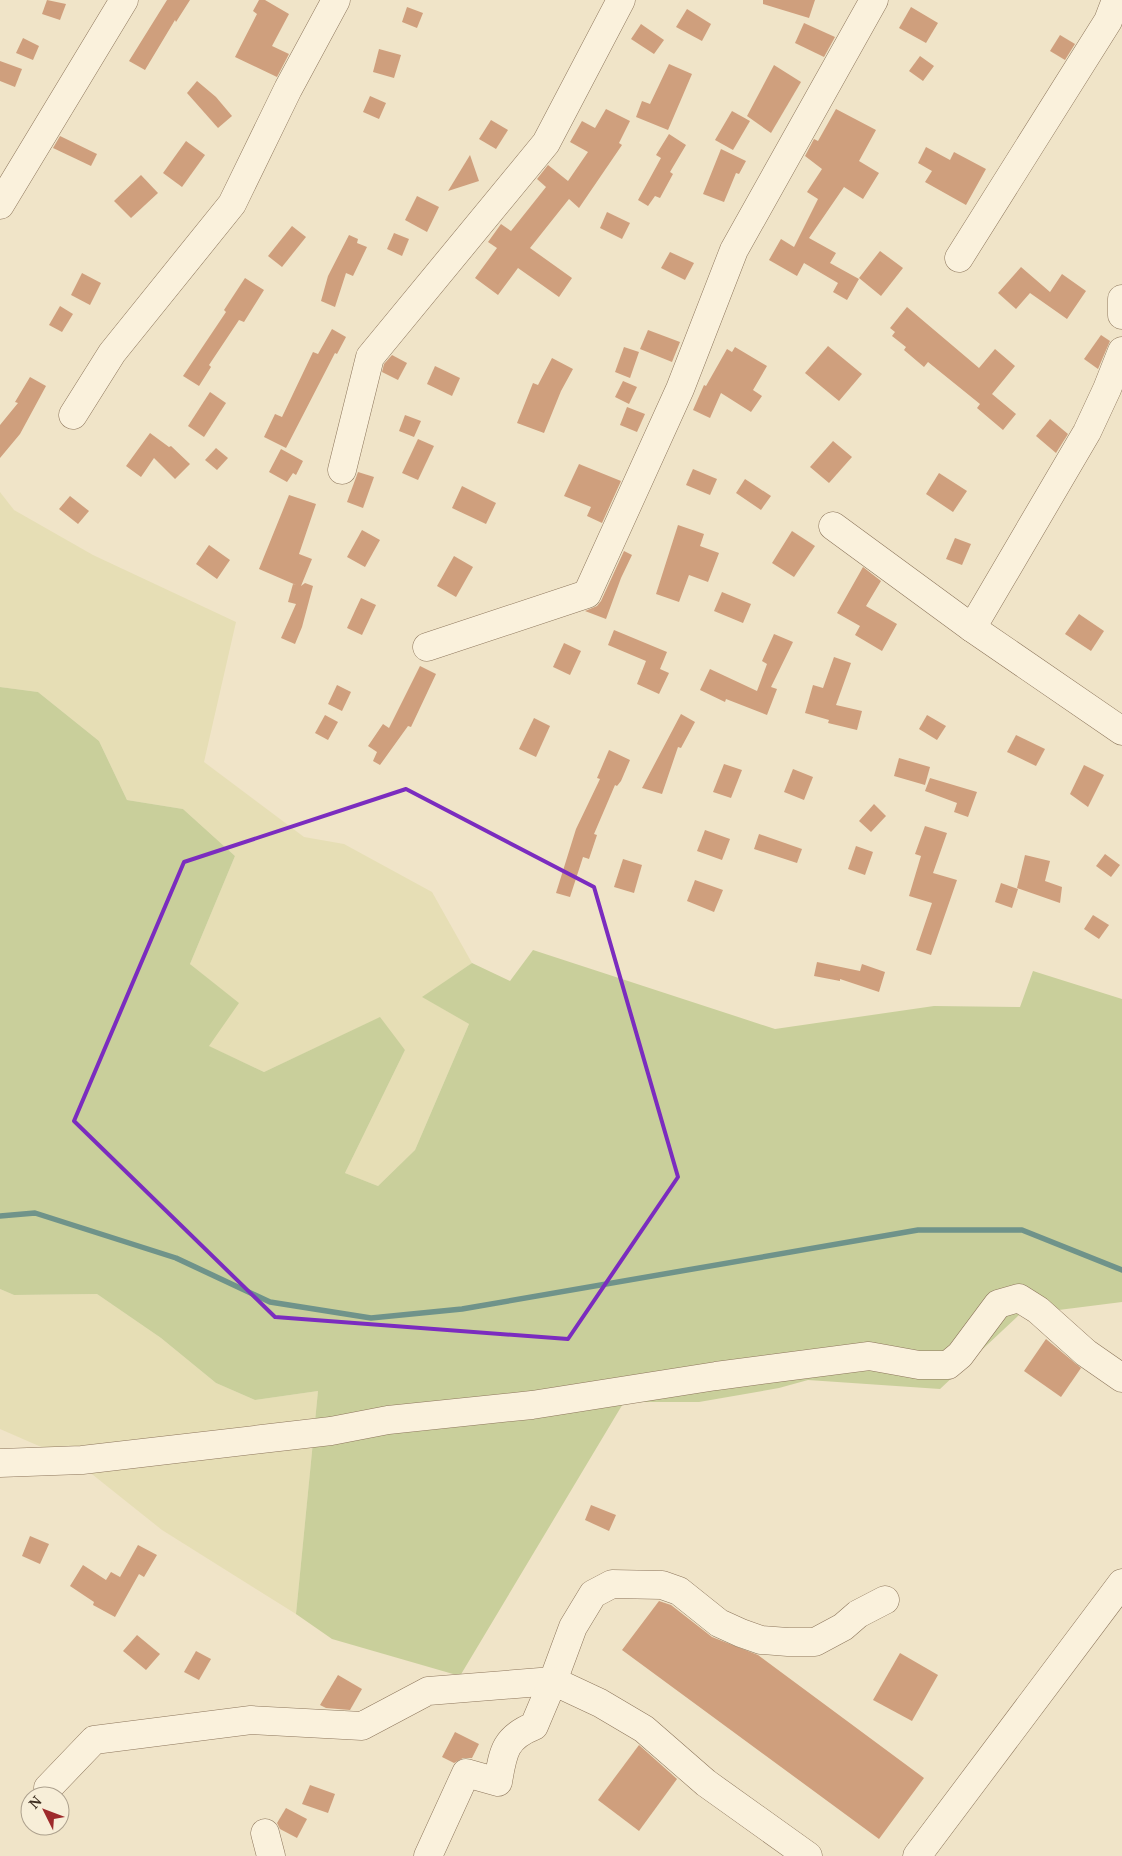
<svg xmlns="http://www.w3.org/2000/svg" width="1122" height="1856" viewBox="0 0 1122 1856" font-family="'Noto Serif',serif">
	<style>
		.farmland { fill: #e6deb5 }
		.green { fill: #c9cf9b }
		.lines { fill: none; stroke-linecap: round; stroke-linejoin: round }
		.stream { stroke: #6f938a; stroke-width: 5.5 }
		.building { fill: #cf9f7d }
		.minor-casing { stroke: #8d765c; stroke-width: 29 }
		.minor { stroke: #faf1dc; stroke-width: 28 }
		.marked { fill: none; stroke: #7b2cbf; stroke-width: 4; stroke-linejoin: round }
	</style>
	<rect width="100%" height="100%" fill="#f0e4c8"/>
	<!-- farmland -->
	<g class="farmland">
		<polygon points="0,492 14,510 93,555 236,622 204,762 304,837 344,844 432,892 472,963 423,997 469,1024 415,1150 378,1186 345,1173 405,1050 379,1018 264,1072 208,1046 238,1003 190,964 235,856 183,809 127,800 99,741 38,692 0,687"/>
		<polygon points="0,1289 14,1295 97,1294 161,1338 216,1383 255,1400 318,1391 296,1614 162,1530 78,1463 0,1429"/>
	</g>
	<!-- green -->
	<polygon class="green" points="0,687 38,692 99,741 127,800 183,809 235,856 190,964 239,1003 209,1046 264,1072 380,1017 405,1050 345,1173 378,1186 415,1150 469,1024 422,997 472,963 510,981 533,950 775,1029 934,1006 1020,1007 1033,971 1122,999 1122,1302 1019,1315 940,1389 808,1380 779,1388 699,1402 624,1402 460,1676 332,1639 296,1614 318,1391 255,1400 216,1383 161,1338 97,1294 14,1295 0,1289"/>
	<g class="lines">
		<!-- stream -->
		<polyline class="stream" points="0,1216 35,1213 176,1258 270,1302 371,1318 462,1309 918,1230 1022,1230 1122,1270"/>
	</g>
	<!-- building -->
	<g class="building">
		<polygon points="47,0 66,4 60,20 42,14"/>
		<polygon points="167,0 190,0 176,22 175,20 145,70 129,61"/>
		<polygon points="259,0 265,0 289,14 272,46 289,54 277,77 235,57 257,14 253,11"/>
		<polygon points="763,0 815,0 809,18 763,4"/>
		<polygon points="407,7 423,13 417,28 402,22"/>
		<polygon points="911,7 938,23 926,43 899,28"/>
		<polygon points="687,9 711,24 702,41 676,27"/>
		<polygon points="804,23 835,37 824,57 795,43"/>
		<polygon points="641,24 664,40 654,54 631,39"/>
		<polygon points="1060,35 1075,44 1065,60 1050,51"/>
		<polygon points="23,38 39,46 33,60 16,53"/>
		<polygon points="379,49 401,55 394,78 373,72"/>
		<polygon points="920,56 934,66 923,81 909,71"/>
		<polygon points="0,61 22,69 15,87 0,81"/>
		<polygon points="669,64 692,74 668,130 636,117 642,101 650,104"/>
		<polygon points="774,65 801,82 771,133 747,116"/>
		<polygon points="197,81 216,97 232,116 218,128 187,93"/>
		<polygon points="370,96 386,103 379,119 363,112"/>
		<polygon points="606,109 630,121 619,143 622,145 579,208 569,199 530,248 572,278 559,297 518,268 498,295 475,278 497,248 488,242 501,224 511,231 546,187 537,179 548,165 568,181 588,152 570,142 582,121 595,128"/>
		<polygon points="836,109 876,130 859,161 879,173 863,199 844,187 809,238 836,253 830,263 859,279 847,300 833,292 838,283 804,263 797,276 769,260 781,239 794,247 818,199 807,192 822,169 805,156 814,139 818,141"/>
		<polygon points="732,111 750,121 733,150 715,140"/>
		<polygon points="491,120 508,130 496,149 479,139"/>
		<polygon points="669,134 686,145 670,172 673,174 660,198 655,196 648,206 638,200 661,158 656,155"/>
		<polygon points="60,136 97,154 91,166 53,148"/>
		<polygon points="186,141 205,155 182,187 163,173"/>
		<polygon points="926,147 950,160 954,152 986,169 966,205 925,182 932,171 918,163"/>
		<polygon points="721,149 746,161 739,174 736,173 724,202 703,194"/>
		<polygon points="470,155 479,181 448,191"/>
		<polygon points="141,175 158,193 131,218 114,201"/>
		<polygon points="417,196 439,207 427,232 405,220"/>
		<polygon points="607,212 630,223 622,239 600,228"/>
		<polygon points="292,226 306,237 282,267 268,256"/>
		<polygon points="394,233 409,239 402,256 387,249"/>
		<polygon points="349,235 358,239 357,243 367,247 353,276 346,273 335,307 321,301 328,276"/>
		<polygon points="880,251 903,268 881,296 859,278"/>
		<polygon points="670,252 694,263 685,280 661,268"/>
		<polygon points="1021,267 1050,292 1062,274 1086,291 1067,319 1030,293 1016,309 998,293"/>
		<polygon points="82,273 101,283 90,305 71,295"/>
		<polygon points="245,278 264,290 244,322 239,320 209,365 211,367 199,386 183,376 226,312 224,310"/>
		<polygon points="60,306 73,314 62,332 49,325"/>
		<polygon points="907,307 979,368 995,349 1015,366 992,394 1016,414 1003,430 977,408 980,404 928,362 924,367 904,350 906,347 892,336 895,332 890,328"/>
		<polygon points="332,329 346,337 337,354 335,353 286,448 264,437 275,414 282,417 313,352 318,354"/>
		<polygon points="648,330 680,342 672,362 640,349"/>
		<polygon points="1101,335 1110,341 1098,369 1084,359"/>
		<polygon points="828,346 862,374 839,401 805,373"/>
		<polygon points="624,347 639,352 630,378 615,372"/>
		<polygon points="735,347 767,366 753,390 762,396 751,412 721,393 710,418 693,410 704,385 706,386 727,349 732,352"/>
		<polygon points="392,355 407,363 398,380 382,372 384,364"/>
		<polygon points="552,358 573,369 561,391 544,433 517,423 533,383 538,385"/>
		<polygon points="435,366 460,378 452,396 427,384"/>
		<polygon points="30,377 46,386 20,434 0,458 0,425 18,403 15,402"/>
		<polygon points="623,381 637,387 629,404 615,397"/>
		<polygon points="210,392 226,403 204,437 188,426"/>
		<polygon points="627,407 645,414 637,432 620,425"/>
		<polygon points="405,415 421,421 414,437 399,431"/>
		<polygon points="1050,419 1068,434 1056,453 1036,436"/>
		<polygon points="150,433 169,447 171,446 190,464 175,479 154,458 141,477 126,466"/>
		<polygon points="418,439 434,446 418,480 402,473"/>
		<polygon points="833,441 852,457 829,483 810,467"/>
		<polygon points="216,448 228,458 217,470 205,460"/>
		<polygon points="281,449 303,461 296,475 293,473 287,482 269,472"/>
		<polygon points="579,464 621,481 602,523 587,516 591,507 564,496"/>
		<polygon points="693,469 717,479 710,495 686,485"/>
		<polygon points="358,472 374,477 363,508 347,502"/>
		<polygon points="939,473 967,491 953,512 926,494"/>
		<polygon points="745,479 771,496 761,510 736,493"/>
		<polygon points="462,486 496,503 486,524 452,508"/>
		<polygon points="289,495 316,504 299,554 312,559 301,586 305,583 313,586 302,627 295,644 281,638 296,604 288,602 293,584 296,585 259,569"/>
		<polygon points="70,496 89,511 78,524 59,509"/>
		<polygon points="678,525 704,534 700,546 719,553 708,582 689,575 679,602 656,594"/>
		<polygon points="362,530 380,540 365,567 347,557"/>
		<polygon points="792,531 815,546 794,577 772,563"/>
		<polygon points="955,538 971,544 962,565 946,559"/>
		<polygon points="209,545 230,560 217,579 196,564"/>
		<polygon points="624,551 632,555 621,578 606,619 585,611 597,606 601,601"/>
		<polygon points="454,556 473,567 456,597 437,586"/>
		<polygon points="863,567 881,581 866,606 897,624 882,651 855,635 860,626 837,613"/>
		<polygon points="722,592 751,604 743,623 714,611"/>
		<polygon points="361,598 376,605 362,635 347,628"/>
		<polygon points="1079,614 1104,631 1091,651 1065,634"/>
		<polygon points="614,630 667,652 660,669 669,673 659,694 637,684 646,661 608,645"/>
		<polygon points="774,634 793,642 771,687 777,689 767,715 726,699 725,702 700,690 710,669 757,691 767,664 762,661"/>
		<polygon points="564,643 581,651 570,675 553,667"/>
		<polygon points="834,657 851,663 836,705 862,711 857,730 828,723 829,720 805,713 813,685 823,688"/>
		<polygon points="420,666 436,674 411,727 408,726 380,765 373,761 377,752 368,746 383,724 389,728"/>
		<polygon points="337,685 351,692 342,711 328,704"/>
		<polygon points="681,714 695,722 681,748 678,747 662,794 642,788"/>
		<polygon points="325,715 338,722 328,740 315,733"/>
		<polygon points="927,715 946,726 937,740 919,729"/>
		<polygon points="534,718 550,726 536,757 519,749"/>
		<polygon points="1016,735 1045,749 1036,766 1007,752"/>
		<polygon points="609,750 630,760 621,781 617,786 615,785 594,834 597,835 589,859 583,857 570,897 556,893 576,829 600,779 597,778"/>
		<polygon points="899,758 930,767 925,785 894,776"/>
		<polygon points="724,764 742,770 731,798 713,792"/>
		<polygon points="1084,765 1104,775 1088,807 1070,794"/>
		<polygon points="793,769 813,777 804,800 784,792"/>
		<polygon points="930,778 977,792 968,817 954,812 957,803 925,791"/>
		<polygon points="874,804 886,816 871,832 859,821"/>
		<polygon points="925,826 947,833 933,873 957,880 931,955 916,950 932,903 909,896 921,856 915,854"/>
		<polygon points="705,830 730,839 722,860 697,851"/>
		<polygon points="759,834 802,849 797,863 754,849"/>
		<polygon points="856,846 873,852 865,875 848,869"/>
		<polygon points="1105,854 1120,865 1111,877 1096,866"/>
		<polygon points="1025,855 1050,861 1045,881 1062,887 1060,903 1017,888"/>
		<polygon points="623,859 642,865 634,893 614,887"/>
		<polygon points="695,880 723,890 714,912 687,901"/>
		<polygon points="1001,883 1018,889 1012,908 995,902"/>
		<polygon points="1093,915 1109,925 1099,939 1084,929"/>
		<polygon points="817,962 860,971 862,964 885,972 879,992 840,979 840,981 814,976"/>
		<polygon points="1046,1339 1081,1368 1061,1397 1024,1371"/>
		<polygon points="591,1505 616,1515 609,1531 585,1520"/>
		<polygon points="30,1536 49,1544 40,1564 22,1556"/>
		<polygon points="138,1545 157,1555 144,1577 139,1574 115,1617 93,1605 94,1602 70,1586 83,1565 106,1580 111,1572 120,1577"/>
		<polygon points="659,1601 671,1605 712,1637 758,1655 924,1778 879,1839 622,1650"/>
		<polygon points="137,1635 160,1654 146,1670 123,1651"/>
		<polygon points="196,1651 211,1659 199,1680 184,1672"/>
		<polygon points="900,1653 938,1675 912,1721 873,1700"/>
		<polygon points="338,1675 362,1689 350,1710 326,1708 320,1705"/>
		<polygon points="455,1732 479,1744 472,1758 463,1758 454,1763 442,1757"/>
		<polygon points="639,1745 677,1779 639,1831 598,1800"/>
		<polygon points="310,1785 335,1794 328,1813 302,1804"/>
		<polygon points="286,1808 307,1819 297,1838 280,1829 277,1823"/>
	</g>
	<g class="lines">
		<defs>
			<g id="minor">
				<polyline points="0,205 124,0"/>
				<polyline points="959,258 1108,21 1116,0"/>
				<polyline points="1122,299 1122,315"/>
				<polyline points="73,415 112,353 232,204 288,89 336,0"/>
				<polyline points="342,470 370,357 546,143 621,0"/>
				<polyline points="833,526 972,628 1122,731"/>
				<polyline points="972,628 1087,432 1107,389 1122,351"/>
				<polyline points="427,647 587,594 680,389 734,250 874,0"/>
				<polyline points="0,1463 82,1460 331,1431 388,1420 532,1405 716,1376 869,1356 919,1365 948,1365 960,1355 998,1304 1019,1298 1038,1310 1086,1353 1122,1378"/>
				<polyline points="48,1788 94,1740 251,1720 362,1726 428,1691 553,1681 573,1627 593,1594 612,1584 662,1585 679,1591 719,1623 741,1633 761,1640 788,1642 815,1642 843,1627 858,1614 885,1600"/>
				<polyline points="265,1833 271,1856"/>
				<path d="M428,1856L466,1773L498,1782C503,1753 504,1738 534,1726L553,1681L600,1703L644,1729L706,1783L808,1856"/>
				<polyline points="917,1856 1122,1583"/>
			</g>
		</defs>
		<!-- minor casing -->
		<use href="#minor" class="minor-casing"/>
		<!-- minor -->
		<use href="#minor" class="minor"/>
	</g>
	<!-- marked area -->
	<path class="marked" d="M406,789L594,887L678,1177L568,1339L275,1317L74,1121L184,862Z"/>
	<!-- north arrow -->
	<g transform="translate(45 1811) rotate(312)"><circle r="24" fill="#f7eed8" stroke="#ada18e"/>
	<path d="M0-4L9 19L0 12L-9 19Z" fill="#9e2a2b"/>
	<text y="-8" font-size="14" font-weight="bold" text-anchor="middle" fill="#3d2e20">N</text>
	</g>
</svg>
